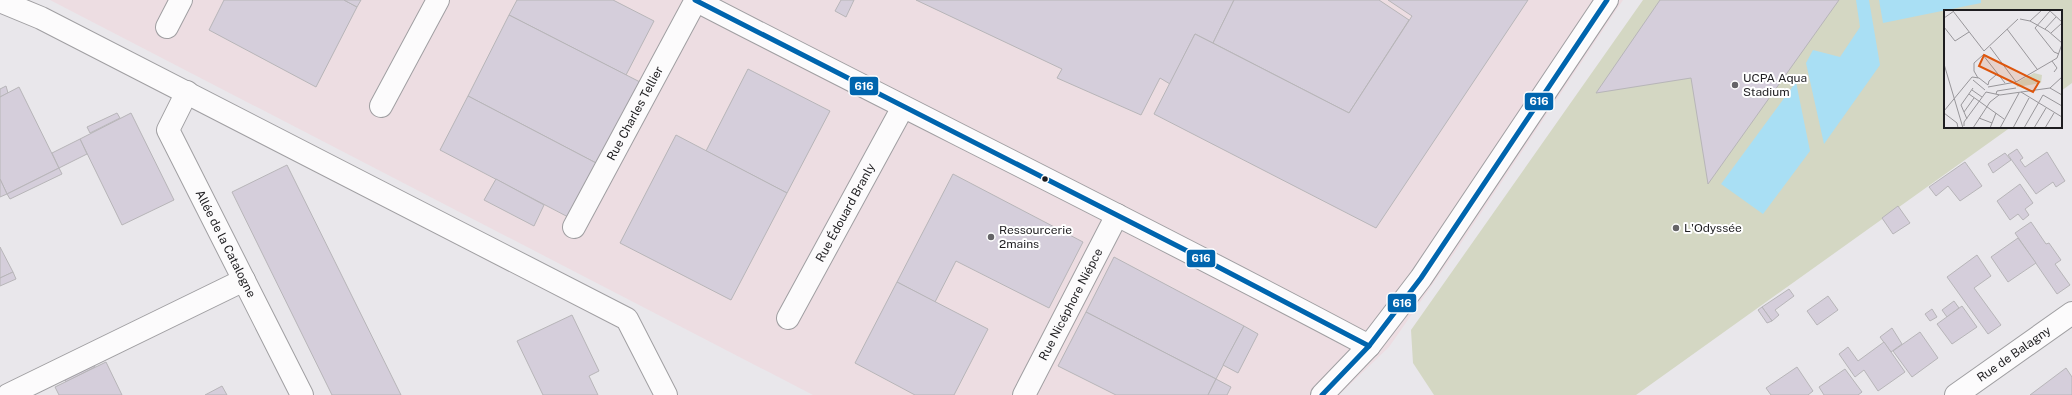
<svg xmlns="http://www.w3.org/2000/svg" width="2072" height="395" viewBox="0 0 2072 395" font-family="'Public Sans',sans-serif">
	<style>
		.industrial { fill: #eddde2 }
		.green { fill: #d4d7c3 }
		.water { fill: #a9dff4 }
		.building { fill: #d5cedb; stroke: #b7b5b8 }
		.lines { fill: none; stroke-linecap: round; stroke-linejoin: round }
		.minor-casing { stroke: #a09fa2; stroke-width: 24 }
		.minor { stroke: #fcfbfc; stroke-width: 22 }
		.bus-1-casing { stroke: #fff; stroke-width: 8 }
		.bus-1 { stroke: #0065ae; stroke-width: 5 }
		.poi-dot { fill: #656467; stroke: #fff; stroke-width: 1.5 }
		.bus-dot { fill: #1e1d20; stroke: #fff; stroke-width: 1.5 }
		.labels { text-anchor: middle; stroke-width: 4; stroke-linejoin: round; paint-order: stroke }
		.poi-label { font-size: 12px; fill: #1e1d20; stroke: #fff; text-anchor: start }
		.street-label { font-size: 12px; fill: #1e1d20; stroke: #fff }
		.inset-road { fill: none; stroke: #98969a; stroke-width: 1 }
		.view { fill: #de560d; fill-opacity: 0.15; stroke: #de560d; stroke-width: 2 }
		.inset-edge { fill: none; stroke: #1e1d20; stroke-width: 2 }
		.line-badge { stroke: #fff; stroke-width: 1.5 }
		.badge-label { font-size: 11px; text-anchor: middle; font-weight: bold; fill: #fff }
	</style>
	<rect width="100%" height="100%" fill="#e9e7eb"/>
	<!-- industrial -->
	<polygon class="industrial" points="50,0 1623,0 1455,252 1389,347 1339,395 813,395"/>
	<!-- green -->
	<polygon class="green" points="1643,0 2072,0 2072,83 2061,91 2061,11 1945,11 1945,127 2011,127 1636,395 1434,395 1413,363 1411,330"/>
	<!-- water -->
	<g class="water">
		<polygon points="1856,0 1869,0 1880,65 1824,144 1806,63 1813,50 1840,57 1860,27"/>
		<polygon points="1879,0 1981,0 1981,3 1883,23"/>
		<polygon points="1796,82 1810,151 1763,214 1721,184"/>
	</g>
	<!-- building -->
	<g class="building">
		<polygon points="224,0 344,0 357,7 316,87 209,30"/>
		<polygon points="344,0 361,0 357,7"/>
		<polygon points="517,0 613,0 654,21 626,75 509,15"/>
		<polygon points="841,0 854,0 846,17 835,11"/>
		<polygon points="916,0 1234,0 1213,43 1195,34 1170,84 1160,78 1141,115 1057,78 1062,69"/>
		<polygon points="1234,0 1379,0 1409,20 1349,113 1213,43"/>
		<polygon points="1388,0 1528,0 1376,228 1154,114 1195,34 1349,113 1412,16"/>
		<polygon points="1660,0 1839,0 1708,184 1691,78 1596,93"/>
		<polygon points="509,15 640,82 598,164 468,96"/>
		<polygon points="748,69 830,111 787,193 706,151"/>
		<polygon points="6,86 8,93 0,97 0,89"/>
		<polygon points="19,87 59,168 7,194 0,179 0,97"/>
		<polygon points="468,96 598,164 570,218 440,150"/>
		<polygon points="117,113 120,118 90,133 87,127"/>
		<polygon points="131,113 174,200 122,225 80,139"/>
		<polygon points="676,135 787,193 731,300 620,243"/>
		<polygon points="80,139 87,154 59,168 52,153"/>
		<polygon points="2017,149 2023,158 2020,160 2025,167 2047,152 2065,181 2056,187 2053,182 2036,194 2008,155"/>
		<polygon points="2005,153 2011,160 1993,173 1988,164"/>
		<polygon points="1965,162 1982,186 1960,201 1948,186 1936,196 1929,187"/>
		<polygon points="287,165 401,395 332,395 232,192"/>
		<polygon points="59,168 62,174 10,199 7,194"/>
		<polygon points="953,174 1083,242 1049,308 956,261 935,302 897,282"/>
		<polygon points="0,179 7,194 0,197"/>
		<polygon points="496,179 544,205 534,226 484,200"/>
		<polygon points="2020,184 2033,203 2025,209 2029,215 2023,220 2018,214 2010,220 1997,201"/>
		<polygon points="1898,206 1910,223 1893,234 1882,218"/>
		<polygon points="2031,222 2046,244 2049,243 2061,260 2055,264 2070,285 2057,294 2015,233"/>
		<polygon points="2018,238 2036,263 2008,282 1991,257"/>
		<polygon points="0,247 13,272 0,278"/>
		<polygon points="1977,255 1991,276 1974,288 2001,325 1988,334 1947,277"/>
		<polygon points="1114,257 1244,326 1216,379 1086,312"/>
		<polygon points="13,272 16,279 0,286 0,278"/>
		<polygon points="897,282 988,329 954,395 915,395 855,363"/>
		<polygon points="1789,289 1794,296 1775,310 1779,315 1772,321 1762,307"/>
		<polygon points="1828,296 1838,310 1817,325 1807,311"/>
		<polygon points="1954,301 1959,308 1947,317 1942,310"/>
		<polygon points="1962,306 1977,327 1952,344 1937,324"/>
		<polygon points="1762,307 1772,321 1767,323 1758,310"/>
		<polygon points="1932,309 1937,317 1930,321 1925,314"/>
		<polygon points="1086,312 1216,379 1208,395 1116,395 1058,366"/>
		<polygon points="572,315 599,371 589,376 598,395 543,395 517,341"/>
		<polygon points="1244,326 1258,334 1238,373 1223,365"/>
		<polygon points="1892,328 1902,344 1891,352 1880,337"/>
		<polygon points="1920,332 1938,358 1912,377 1893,351"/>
		<polygon points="1884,342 1905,372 1878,391 1864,370 1855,377 1839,354 1848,347 1858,361"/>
		<polygon points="93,362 95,367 66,382 63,376"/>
		<polygon points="106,362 122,395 59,395 55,387"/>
		<polygon points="1797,367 1813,391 1808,395 1771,395 1766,388"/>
		<polygon points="2066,368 2072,377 2072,395 2030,395"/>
		<polygon points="1845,369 1862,392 1858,395 1824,395 1819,387"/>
		<polygon points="1216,379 1231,387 1227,395 1208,395"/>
		<polygon points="222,386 227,395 205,395"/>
	</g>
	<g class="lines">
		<defs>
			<g id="minor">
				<path d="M695,0C919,116 1146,227 1369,346"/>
				<polyline points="0,1 41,18 627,319 666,395"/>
				<polyline points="167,27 181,0"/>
				<path id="s1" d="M187,92L168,130L302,395"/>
				<polyline points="381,106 438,0"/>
				<path id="s2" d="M574,227L696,0"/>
				<path id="s3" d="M788,318L903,107"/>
				<polyline points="8,395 244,280"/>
				<path id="s4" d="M1024,395L1117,215"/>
				<polyline points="1322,395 1369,346 1421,278 1607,0"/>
				<path id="s5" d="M1956,395L2072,313"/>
			</g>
		</defs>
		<!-- minor casing -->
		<use href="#minor" class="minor-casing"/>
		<!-- minor -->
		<use href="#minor" class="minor"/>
		<defs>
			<g id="bus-1">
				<polyline points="695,0 1201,258 1369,346"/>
				<polyline points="1322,395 1369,346 1421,278 1607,0"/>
			</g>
		</defs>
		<!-- bus-1 casing -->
		<use href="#bus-1" class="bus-1-casing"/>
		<!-- bus-1 -->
		<use href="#bus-1" class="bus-1"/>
	</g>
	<!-- markers -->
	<g class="poi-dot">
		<circle cx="1735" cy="85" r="4"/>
		<circle cx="1676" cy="228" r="4"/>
		<circle cx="991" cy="237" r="4"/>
	</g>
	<circle class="bus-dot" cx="1045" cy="179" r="3.5"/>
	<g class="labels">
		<!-- poi labels -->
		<g class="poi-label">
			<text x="1743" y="82">UCPA Aqua<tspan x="1743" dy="14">Stadium</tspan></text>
			<text x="1684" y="232">L'Odyssée</text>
			<text x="999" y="234">Ressourcerie<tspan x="999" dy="14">2mains</tspan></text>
		</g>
		<!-- street labels -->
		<g class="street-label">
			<text dy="4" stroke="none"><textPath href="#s2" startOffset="129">Rue Charles Tellier</textPath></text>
			<text dy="4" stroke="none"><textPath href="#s3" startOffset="120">Rue Édouard Branly</textPath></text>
			<text dy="4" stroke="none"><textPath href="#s1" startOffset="170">Allée de la Catalogne</textPath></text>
			<text dy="4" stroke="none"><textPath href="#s4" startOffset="102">Rue Nicéphore Niépce</textPath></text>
			<text dy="4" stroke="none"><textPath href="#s5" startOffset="71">Rue de Balagny</textPath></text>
		</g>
	</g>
	<!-- overview -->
	<g transform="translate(1944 10)">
		<rect width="118" height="118" fill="#e9e7eb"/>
		<path d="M90,63L98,65L97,73L73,77L72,73Z" fill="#d4d7c3"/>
		<path class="inset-road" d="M105,0L118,12M9,1L40,41L74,9M106,1L91,18L110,42L115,44M0,8L10,1M76,9L86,11L98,0M86,11L104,21L118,33M0,17L11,31L25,22M63,19L93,59M101,19L112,7M107,23L118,13M46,37L72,72M108,51L113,58L110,62M0,54L19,118M34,68L30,61V53L39,45L61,73M29,70L41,80M44,75L45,71L52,65M44,77L72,72L108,51L113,48L118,34M106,78L118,85M28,80L38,87M42,82L56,85L106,78L118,67M77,82L118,107M25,84L60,109M52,84L53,81L72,78M99,85L118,96M0,101L28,67L35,68L44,75M20,102L30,88M0,103L13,113L14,118M35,108L48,113M23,109L17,95L29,78M20,116V112L42,82M29,118L46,92L55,85M46,118L52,103M56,118L75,83M69,118L85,88M80,118L99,85M90,118L102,98M101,118L110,103"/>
		<path class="view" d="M40,45L95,72L89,82L35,56Z"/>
		<rect width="118" height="118" class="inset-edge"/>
	</g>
	<g class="line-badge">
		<rect x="849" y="76" width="30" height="20" rx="4" fill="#0065ae"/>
		<rect x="1524" y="92" width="30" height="19" rx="4" fill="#0065ae"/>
		<rect x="1186" y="249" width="30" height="19" rx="4" fill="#0065ae"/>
		<rect x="1387" y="293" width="30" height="20" rx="4" fill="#0065ae"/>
	</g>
	<g class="badge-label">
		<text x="864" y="90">616</text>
		<text x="1539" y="105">616</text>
		<text x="1201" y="262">616</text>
		<text x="1402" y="307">616</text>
	</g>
</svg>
